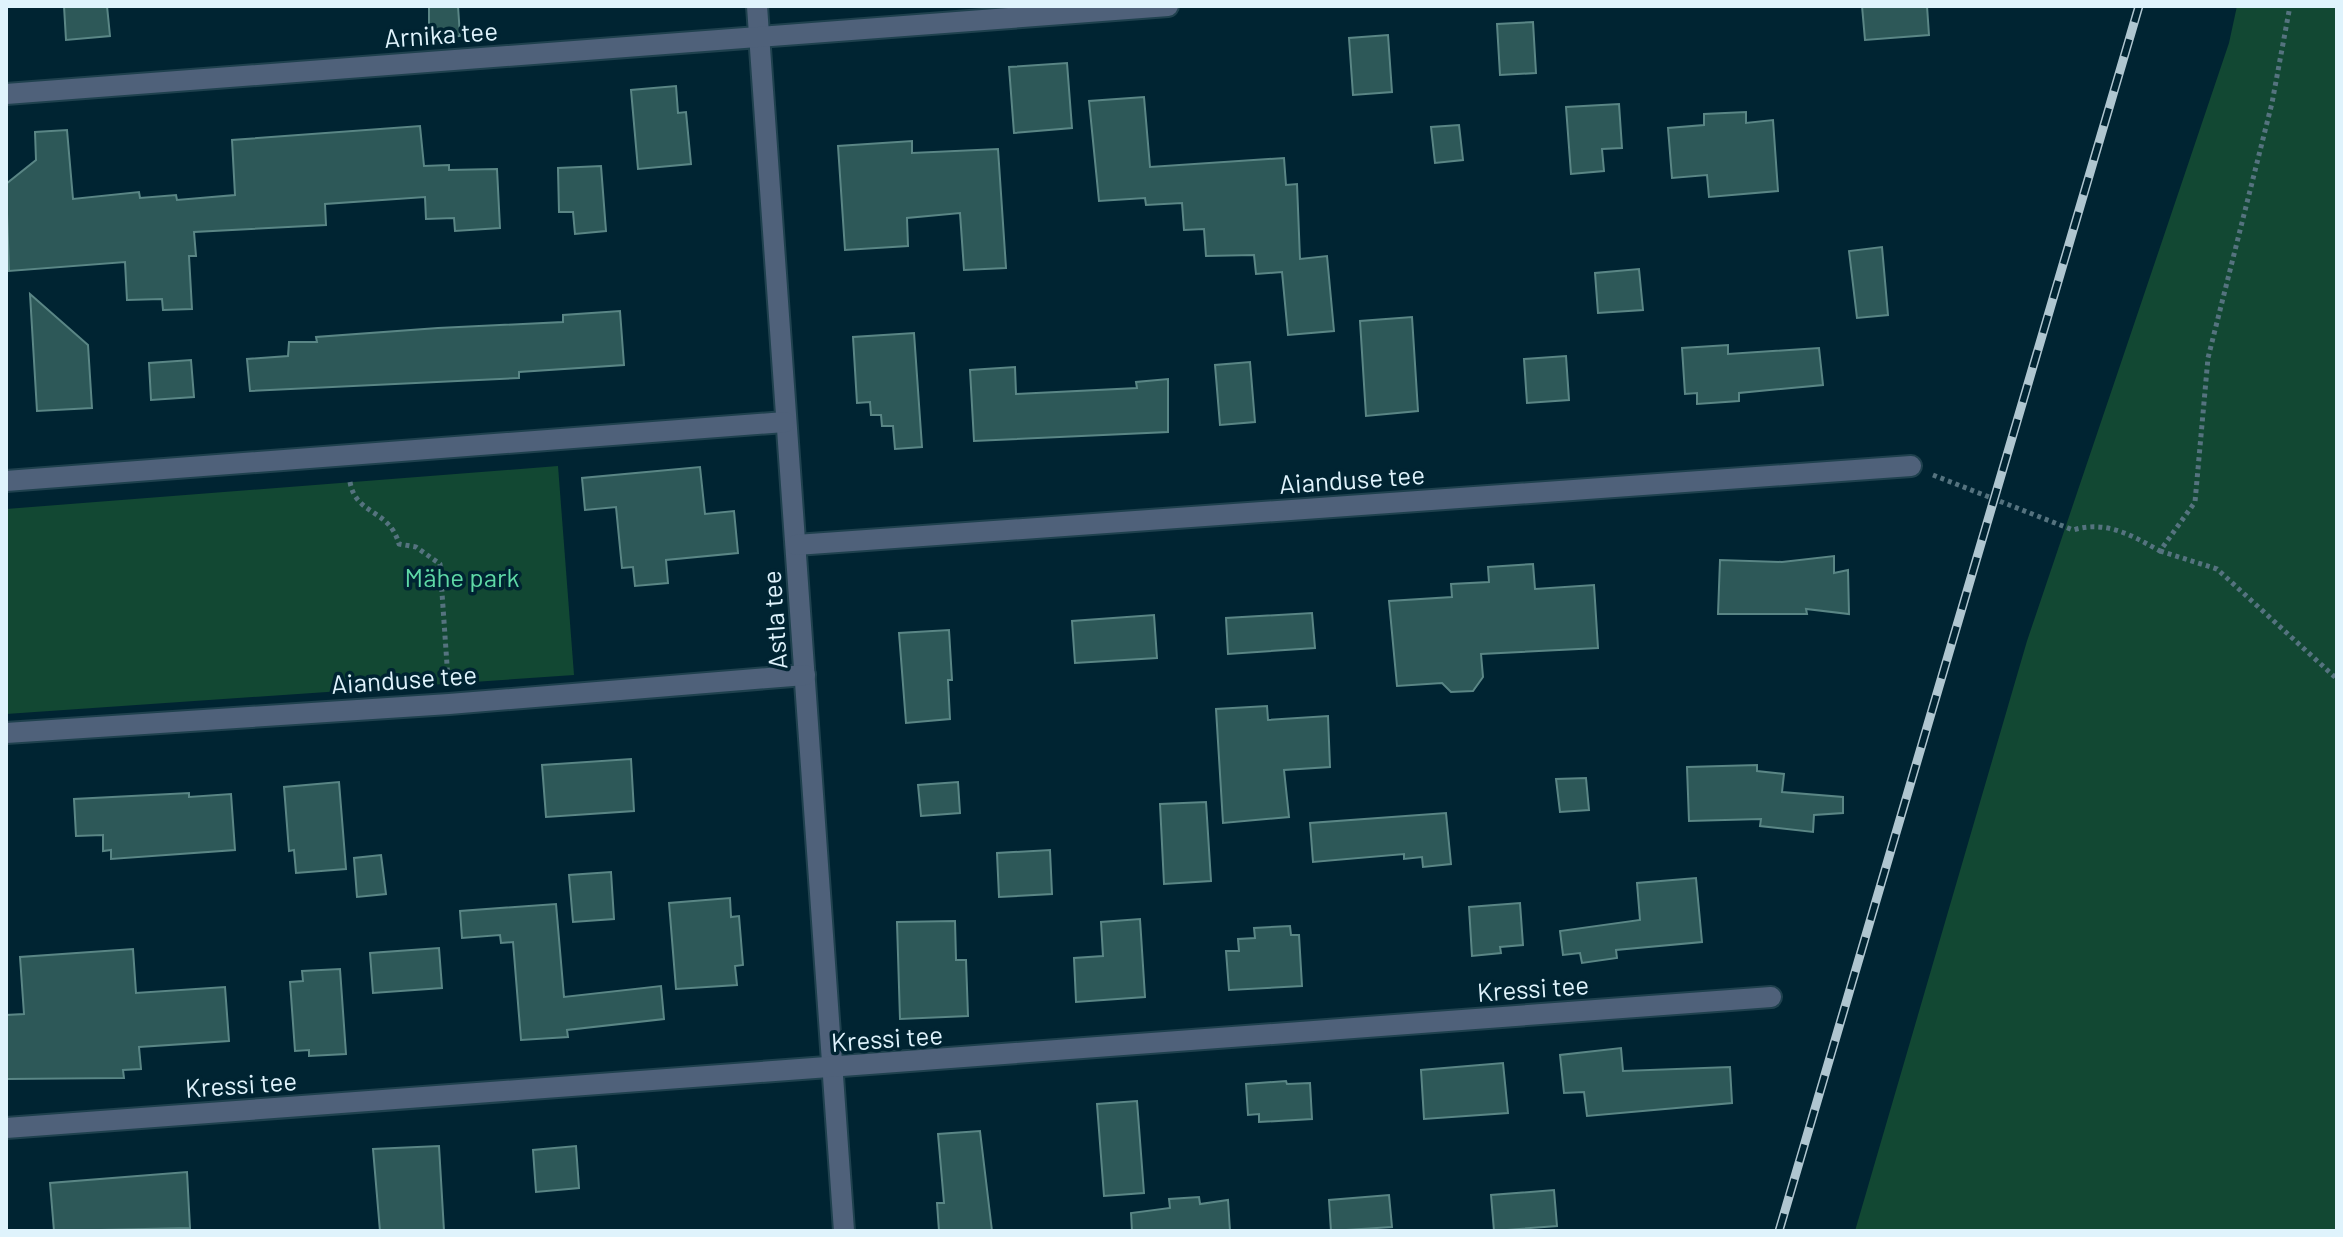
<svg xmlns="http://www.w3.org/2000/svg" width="2343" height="1237" viewBox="0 0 2343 1237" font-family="Barlow,sans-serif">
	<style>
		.green { fill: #124833 }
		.building { fill: #2d5858; stroke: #5a8685; stroke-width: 2 }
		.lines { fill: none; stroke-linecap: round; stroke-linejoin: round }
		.street-casing { stroke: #1f414e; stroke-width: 24 }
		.path { stroke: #55737f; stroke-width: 5; stroke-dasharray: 4 4; stroke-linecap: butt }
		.street { stroke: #4f617a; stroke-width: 20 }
		.rail-casing { stroke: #afc6d0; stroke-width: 9 }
		.rail { stroke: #002432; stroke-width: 6; stroke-dasharray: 18; stroke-linecap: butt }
		.labels { text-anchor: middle; stroke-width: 7; stroke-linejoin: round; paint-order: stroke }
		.street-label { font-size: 26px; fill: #dff3fc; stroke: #002432 }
		.park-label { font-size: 26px; fill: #5ed9a6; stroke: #002432 }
	</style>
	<rect width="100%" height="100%" fill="#002432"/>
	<!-- green -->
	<g class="green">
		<polygon points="2237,6 2337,6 2337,1231 1855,1231 2027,641 2229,43"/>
		<polygon points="558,466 574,675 6,714 6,509"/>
	</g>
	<!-- building -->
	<g class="building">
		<polygon points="64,6 107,6 110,36 66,40"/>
		<polygon points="429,6 458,6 460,36 429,40"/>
		<polygon points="1862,6 1927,6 1929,35 1865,40"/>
		<polygon points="1533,22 1536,73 1500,75 1497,24"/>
		<polygon points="1388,35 1392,92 1353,95 1349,38"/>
		<polygon points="1067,63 1072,128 1014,133 1009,67"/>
		<polygon points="676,86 678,113 686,112 691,164 638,169 631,90"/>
		<polygon points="1144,97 1150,167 1284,158 1286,185 1297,184 1300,259 1327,256 1334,331 1288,335 1282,272 1256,274 1254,255 1206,256 1204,229 1184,230 1182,203 1146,205 1145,198 1099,201 1089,101"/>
		<polygon points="1619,104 1622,148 1602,149 1604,171 1571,174 1566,107"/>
		<polygon points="1746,112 1746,123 1773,120 1778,191 1709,197 1707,175 1672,178 1668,128 1704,125 1704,114"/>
		<polygon points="1459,125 1463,160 1435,163 1431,127"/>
		<polygon points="420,126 424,166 449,165 449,170 497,169 500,228 455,231 454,218 426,219 425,197 325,204 326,225 194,232 196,256 189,256 192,309 163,310 162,299 127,300 125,262 9,271 6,184 36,160 35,132 67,130 73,199 139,192 140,198 176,195 177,200 235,195 232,140"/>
		<polygon points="912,141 912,153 998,149 1006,268 964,270 960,213 907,218 908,246 845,250 838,146"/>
		<polygon points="601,166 606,231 575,234 573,212 559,212 558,168"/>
		<polygon points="1882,247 1888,315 1857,318 1849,251"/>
		<polygon points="1639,269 1643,310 1598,313 1595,273"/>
		<polygon points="30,294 88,345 92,408 37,411"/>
		<polygon points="620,311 624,365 519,372 519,378 250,391 247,359 288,356 289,342 317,342 316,337 438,328 563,322 563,315"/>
		<polygon points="1412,317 1418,411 1366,416 1360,321"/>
		<polygon points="914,333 922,447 895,449 893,426 882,426 881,415 871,415 870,402 857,403 853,337"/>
		<polygon points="1728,345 1728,354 1819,348 1823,385 1739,393 1739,401 1697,404 1697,393 1685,394 1682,348"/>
		<polygon points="1566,356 1569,400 1527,403 1524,359"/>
		<polygon points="191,360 194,397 151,400 149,363"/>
		<polygon points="1250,362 1255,422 1220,425 1215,365"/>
		<polygon points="1015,367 1016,394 1137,388 1136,382 1168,379 1168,432 974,441 970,370"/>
		<polygon points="700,467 705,514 734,511 738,553 666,560 668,583 635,586 633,567 622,568 616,507 585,510 582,478"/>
		<polygon points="1834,556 1834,573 1848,570 1849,614 1806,609 1807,614 1718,614 1720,560 1782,562"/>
		<polygon points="1533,564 1535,589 1594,585 1598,648 1481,654 1483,677 1473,691 1451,692 1442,683 1397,686 1389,601 1452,597 1451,584 1489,582 1488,567"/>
		<polygon points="1312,613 1315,648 1228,654 1226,618"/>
		<polygon points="1154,615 1157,658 1075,663 1072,621"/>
		<polygon points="949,630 952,680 948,680 950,719 906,723 899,633"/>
		<polygon points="1267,706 1268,720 1328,716 1330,767 1284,770 1289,817 1223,823 1216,709"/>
		<polygon points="631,759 634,811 546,817 542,765"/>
		<polygon points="1757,765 1757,771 1784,774 1782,792 1843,797 1843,813 1814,815 1813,832 1760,826 1761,819 1689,821 1687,767"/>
		<polygon points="1586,778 1589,810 1560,812 1556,779"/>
		<polygon points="339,782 346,869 296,873 294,850 289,851 284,787"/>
		<polygon points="958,782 960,813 921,816 918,785"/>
		<polygon points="189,793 189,797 231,794 235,850 111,859 111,850 103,851 103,835 76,836 74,799"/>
		<polygon points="1206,802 1211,881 1164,884 1160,804"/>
		<polygon points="1446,813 1451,864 1423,867 1422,857 1404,859 1404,854 1313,862 1310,823"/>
		<polygon points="1050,850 1052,894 999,897 997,853"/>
		<polygon points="381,855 386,894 357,897 354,858"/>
		<polygon points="611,872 614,919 573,922 569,875"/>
		<polygon points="1696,878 1702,942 1616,950 1617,958 1582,963 1580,953 1563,955 1560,931 1640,920 1637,883"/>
		<polygon points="730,898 731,917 739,916 743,965 735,966 737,985 676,989 669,903"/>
		<polygon points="1520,903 1523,945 1500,947 1501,953 1472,956 1469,907"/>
		<polygon points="556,904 564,997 661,986 664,1019 567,1030 568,1037 521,1040 513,942 501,943 500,935 462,938 460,911"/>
		<polygon points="1140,919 1145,997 1076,1002 1074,958 1103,956 1101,922"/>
		<polygon points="955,921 956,960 966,960 968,1016 900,1019 897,922"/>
		<polygon points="1290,926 1291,935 1299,935 1302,986 1229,990 1226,951 1239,951 1238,939 1255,938 1254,928"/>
		<polygon points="439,948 442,988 373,993 370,953"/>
		<polygon points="133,949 136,993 225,987 229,1041 139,1047 141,1069 123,1070 124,1078 6,1079 6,1015 24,1014 20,957"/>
		<polygon points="340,969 346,1054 309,1056 309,1050 295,1051 290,982 303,981 302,971"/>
		<polygon points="1621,1048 1623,1071 1730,1067 1732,1103 1587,1116 1584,1092 1564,1093 1560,1055"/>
		<polygon points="1503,1063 1508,1113 1424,1119 1421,1070"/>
		<polygon points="1286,1081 1287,1084 1310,1083 1312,1119 1259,1122 1259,1114 1248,1115 1246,1084"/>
		<polygon points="1137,1101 1144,1193 1104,1196 1097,1104"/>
		<polygon points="980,1131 992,1231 939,1231 937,1203 944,1203 938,1134"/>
		<polygon points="439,1146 444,1231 380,1231 373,1149"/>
		<polygon points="576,1146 579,1188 536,1192 533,1150"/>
		<polygon points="187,1172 190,1228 54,1231 50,1183"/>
		<polygon points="1554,1190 1557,1226 1494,1231 1491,1195"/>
		<polygon points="1389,1195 1392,1227 1331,1231 1329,1200"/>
		<polygon points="1199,1197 1200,1204 1228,1200 1230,1231 1132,1231 1131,1213 1170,1208 1169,1199"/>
	</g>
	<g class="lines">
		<defs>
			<g id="street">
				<polyline points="757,6 844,1231"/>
				<polyline points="6,94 1168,6"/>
				<polyline points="6,481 785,422"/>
				<polyline points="796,545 1911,466"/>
				<polyline points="6,733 449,704 805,675"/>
				<polyline points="6,1128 1771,997"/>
			</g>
		</defs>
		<!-- street casing -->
		<use href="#street" class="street-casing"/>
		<!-- path -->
		<g class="path">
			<path d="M1933,475L2073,530C2106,520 2131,535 2160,551L2195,502L2208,358L2272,103L2290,6"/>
			<path d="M350,482C356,516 389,508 399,544L416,547L440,564L448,679"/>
			<polyline points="2160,551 2217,569 2337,679"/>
		</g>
		<!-- street -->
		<use href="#street" class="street"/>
		<defs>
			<polyline id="rail" points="1779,1231 2139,6"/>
		</defs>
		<!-- rail casing -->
		<use href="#rail" class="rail-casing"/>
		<!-- rail -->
		<use href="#rail" class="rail"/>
	</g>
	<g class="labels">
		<!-- street labels -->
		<g class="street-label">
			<text transform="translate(441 35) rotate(-4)" y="9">Arnika tee</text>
			<text transform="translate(1352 480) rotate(-4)" y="9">Aianduse tee</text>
			<text transform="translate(775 620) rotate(-94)" y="9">Astla tee</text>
			<text transform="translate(404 680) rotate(-4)" y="9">Aianduse tee</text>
			<text transform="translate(1533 989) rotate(-4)" y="9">Kressi tee</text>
			<text transform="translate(887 1039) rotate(-4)" y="9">Kressi tee</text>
			<text transform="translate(241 1085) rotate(-4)" y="9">Kressi tee</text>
		</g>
		<!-- park labels -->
		<g class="park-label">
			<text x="462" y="587">Mähe park</text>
		</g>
	</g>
	<!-- border -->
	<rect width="2343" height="1237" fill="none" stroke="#dff3fc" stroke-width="16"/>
</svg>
